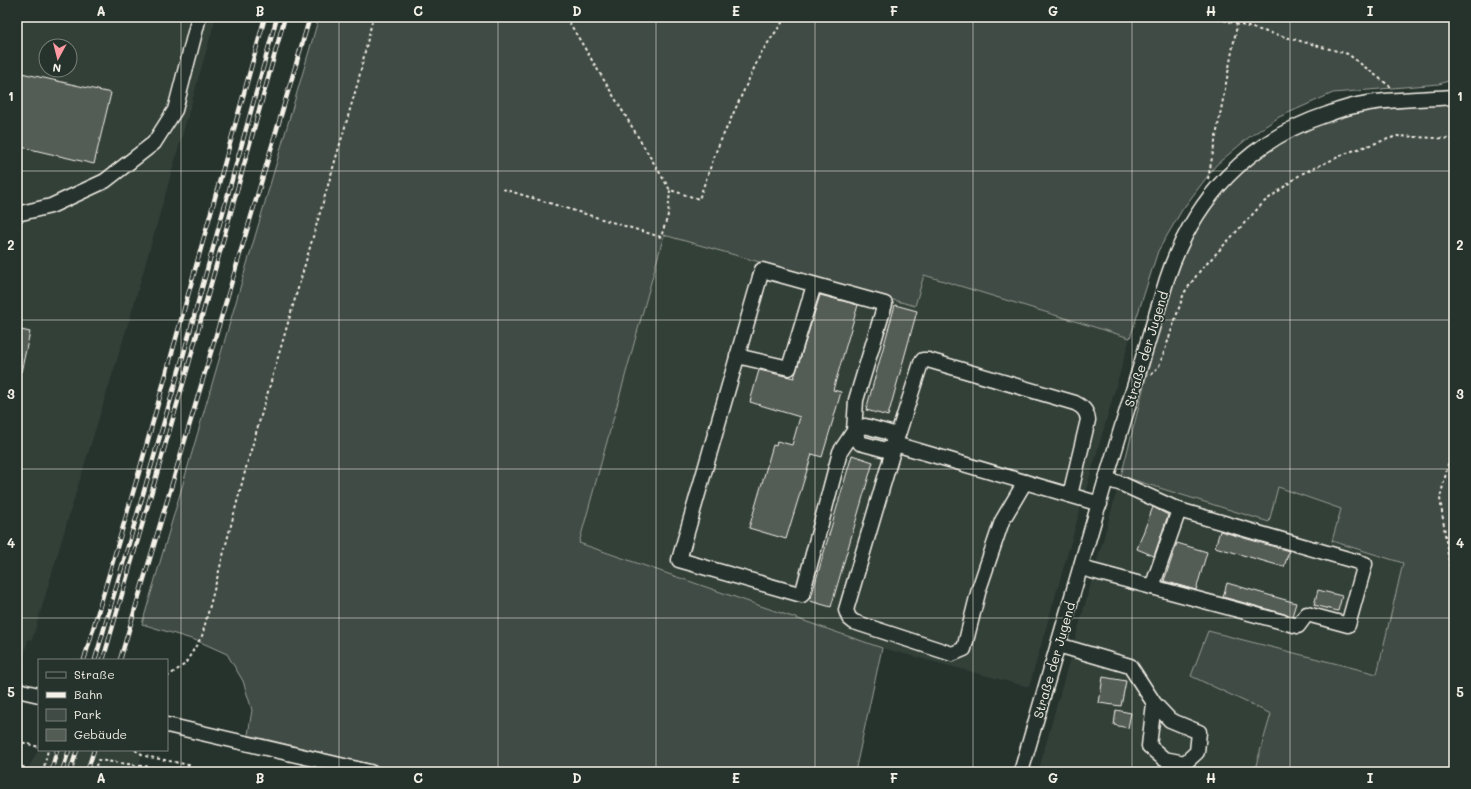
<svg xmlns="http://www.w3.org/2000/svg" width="1471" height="789" viewBox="0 0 1471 789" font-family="Mali,sans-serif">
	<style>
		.built { fill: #333f39; fill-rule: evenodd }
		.green { fill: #414b45; stroke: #9a9e96 }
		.building { fill: #525c55; stroke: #f4f1e8 }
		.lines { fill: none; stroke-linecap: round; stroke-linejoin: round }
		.minor-casing { stroke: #f4f1e8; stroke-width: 17 }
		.path { stroke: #f4f1e8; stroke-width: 2; stroke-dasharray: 3 3; stroke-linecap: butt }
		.minor { stroke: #26332d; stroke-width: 14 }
		.rail-casing { stroke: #f4f1e8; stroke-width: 4.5 }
		.rail { stroke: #26332d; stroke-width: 3; stroke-dasharray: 9; stroke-linecap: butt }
		.grid { fill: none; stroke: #f4f1e8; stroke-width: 1; stroke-opacity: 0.55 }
		.labels { text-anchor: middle; stroke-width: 3.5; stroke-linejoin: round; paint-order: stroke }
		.street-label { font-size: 13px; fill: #f4f1e8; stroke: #26332d }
		.neatline { fill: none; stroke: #f4f1e8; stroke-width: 1.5 }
		.grid-label { font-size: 13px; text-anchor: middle; font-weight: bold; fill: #f4f1e8 }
	</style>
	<rect width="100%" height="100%" fill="#26332d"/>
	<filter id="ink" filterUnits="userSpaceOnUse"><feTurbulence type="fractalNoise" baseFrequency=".025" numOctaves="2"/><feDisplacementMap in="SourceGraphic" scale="8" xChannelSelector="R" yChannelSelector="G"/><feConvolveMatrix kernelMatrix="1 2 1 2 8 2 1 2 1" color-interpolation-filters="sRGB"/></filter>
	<g filter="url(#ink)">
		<!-- built -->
		<g class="built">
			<path d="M17,17H216L132,311L77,489L32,640L28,639L23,660L17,659ZM46,46H70V70H46Z"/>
			<polygon points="664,235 915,306 924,275 1130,338 1029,687 882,648 579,543"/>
			<polygon points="1121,476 1269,522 1277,487 1341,509 1332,541 1403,563 1377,674 1208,631 1191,676 1271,714 1254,772 1038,772"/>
			<polygon points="39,749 39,750 143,750 137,772 26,772"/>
		</g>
		<!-- green -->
		<g class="green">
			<polygon points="319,17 1454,17 1454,79 1439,84 1333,93 1279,117 1248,138 1216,165 1182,210 1158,251 1130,338 924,275 915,306 664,235 579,543 882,648 855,772 403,772 248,735 252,710 243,681 227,654 198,641 142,624"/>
			<polygon points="1454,103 1454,772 1254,772 1271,714 1191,676 1208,631 1377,674 1403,563 1332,541 1341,509 1278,487 1269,522 1121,476 1171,280 1186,244 1217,196 1255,159 1310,124 1354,112"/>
		</g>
		<!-- building -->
		<g class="building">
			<polygon points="17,72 111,93 94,164 17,146"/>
			<polygon points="820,295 858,305 833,390 841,392 833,420 822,457 812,454 786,539 749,528 773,445 776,446 777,441 792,445 800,417 750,402 759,370 794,378"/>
			<polygon points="895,305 917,311 888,416 866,410"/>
			<polygon points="17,329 30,332 21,372 17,372"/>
			<polygon points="852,455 873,462 831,607 810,601"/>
			<polygon points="1153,507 1168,515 1154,556 1137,549"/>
			<polygon points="1220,531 1289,551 1284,567 1215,547"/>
			<polygon points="1177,543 1207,552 1196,590 1164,581"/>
			<polygon points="1227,583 1296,603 1292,616 1223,597"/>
			<polygon points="1318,590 1342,596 1338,611 1314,605"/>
			<polygon points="1103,677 1126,681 1121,706 1099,703"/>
			<polygon points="1116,710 1131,713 1128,728 1114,725"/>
		</g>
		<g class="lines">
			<defs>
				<g id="minor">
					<polyline points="17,214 51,206 105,181 154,143 175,110 199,17"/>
					<polygon points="762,270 885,304 856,400 854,431 840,452 802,595 679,560"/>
					<polyline points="737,356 789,368 814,285"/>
					<polyline points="895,444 886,450 860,443 854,431 865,426 890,433 895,444 1100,504"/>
					<path d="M1025,482L1002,521L979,589L964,649L952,654L854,622L849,618L846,610L895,444L921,363L923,360H928L1075,403C1083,407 1087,411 1088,420L1070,495"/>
					<polyline points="1081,568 1298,626 1307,614 1348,625 1365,564 1179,510 1122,484 1106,479"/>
					<polyline points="1152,587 1179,510"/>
					<polyline points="1058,645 1130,666 1154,703 1149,746 1164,759 1185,763 1197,752 1199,732 1170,720 1154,703"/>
					<polyline points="17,690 39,695"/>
					<polyline points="167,725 370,772"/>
					<path d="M1021,772L1106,479L1167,279C1193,200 1248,140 1328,114C1341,109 1355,105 1369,103C1397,99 1426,99 1454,97"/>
				</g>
			</defs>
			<!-- minor casing -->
			<use href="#minor" class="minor-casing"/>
			<!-- path -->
			<g class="path">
				<polyline points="566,17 670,190 699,199 717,149 761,53 786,17"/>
				<polyline points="1212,17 1348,54 1392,88"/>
				<polyline points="1208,179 1237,25"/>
				<polyline points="503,189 661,237 668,215 670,190"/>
				<polyline points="1151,375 1159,366 1166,347 1184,293 1199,272 1264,202 1301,174 1349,152 1397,136 1454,139"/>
				<polyline points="1454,440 1440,498 1454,597"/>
				<polyline points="167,677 185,664 202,636 247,464 358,82 373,17"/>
				<polyline points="17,741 39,747"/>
				<polyline points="135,750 145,756 189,765 193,772"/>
				<polyline points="17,763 31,772"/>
				<polyline points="43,772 48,750"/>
				<polyline points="94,772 98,760 187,772"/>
			</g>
			<!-- minor -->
			<use href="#minor" class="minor"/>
			<defs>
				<g id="rail">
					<polyline points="84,660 139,472 265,17"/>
					<polyline points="95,660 182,360 277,17"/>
					<polyline points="103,660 189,363 285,17"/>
					<polyline points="120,660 310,17"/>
					<polyline points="51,772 57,750"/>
					<polyline points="62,772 69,750"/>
					<polyline points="70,772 77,750"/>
					<polyline points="87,772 94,750"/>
				</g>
			</defs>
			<!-- rail casing -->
			<use href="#rail" class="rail-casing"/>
			<!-- rail -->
			<use href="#rail" class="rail"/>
		</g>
	</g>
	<!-- grid -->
	<path class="grid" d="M181,17V772M339,17V772M498,17V772M656,17V772M815,17V772M973,17V772M1132,17V772M1290,17V772M17,171H1454M17,320H1454M17,469H1454M17,618H1454"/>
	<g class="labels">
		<!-- street labels -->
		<g class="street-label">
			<text transform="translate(1146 349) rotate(-73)" y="5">Straße der Jugend</text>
			<text transform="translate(1054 660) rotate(-74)" y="5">Straße der Jugend</text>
		</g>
	</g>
	<!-- margin -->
	<rect width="1471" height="789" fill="none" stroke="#26332d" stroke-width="44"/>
	<!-- legend -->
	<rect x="38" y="659" width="130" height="92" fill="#26332d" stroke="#787f78"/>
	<rect x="46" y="672" width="20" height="6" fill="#26332d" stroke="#787f78"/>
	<text x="74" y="679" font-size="12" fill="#f4f1e8">Straße</text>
	<rect x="46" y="692" width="20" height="6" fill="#f4f1e8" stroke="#787f78"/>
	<text x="74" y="699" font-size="12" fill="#f4f1e8">Bahn</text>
	<rect x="46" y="709" width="20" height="12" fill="#414b45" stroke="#787f78"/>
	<text x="74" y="719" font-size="12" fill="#f4f1e8">Park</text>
	<rect x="46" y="729" width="20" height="12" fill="#525c55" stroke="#787f78"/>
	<text x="74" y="739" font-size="12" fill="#f4f1e8">Gebäude</text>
	<!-- north arrow -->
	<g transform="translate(58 58) rotate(187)"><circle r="19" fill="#26332d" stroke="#787f78"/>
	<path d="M0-3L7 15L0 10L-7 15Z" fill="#ff9aa2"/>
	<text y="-6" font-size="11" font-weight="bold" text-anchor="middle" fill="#f4f1e8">N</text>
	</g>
	<rect x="22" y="22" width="1427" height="745" class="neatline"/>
	<g class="grid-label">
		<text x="101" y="16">A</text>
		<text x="260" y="16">B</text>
		<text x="418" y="16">C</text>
		<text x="577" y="16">D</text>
		<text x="736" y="16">E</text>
		<text x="894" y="16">F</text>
		<text x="1053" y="16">G</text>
		<text x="1211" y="16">H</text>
		<text x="1370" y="16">I</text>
		<text x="11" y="101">1</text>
		<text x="1460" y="101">1</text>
		<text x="11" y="250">2</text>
		<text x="1460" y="250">2</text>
		<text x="11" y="399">3</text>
		<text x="1460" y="399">3</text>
		<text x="11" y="548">4</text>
		<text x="1460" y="548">4</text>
		<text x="11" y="697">5</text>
		<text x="1460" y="697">5</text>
		<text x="101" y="783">A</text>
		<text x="260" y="783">B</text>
		<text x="418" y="783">C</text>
		<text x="577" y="783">D</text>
		<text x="736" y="783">E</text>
		<text x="894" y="783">F</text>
		<text x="1053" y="783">G</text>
		<text x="1211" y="783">H</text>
		<text x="1370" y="783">I</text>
	</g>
</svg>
